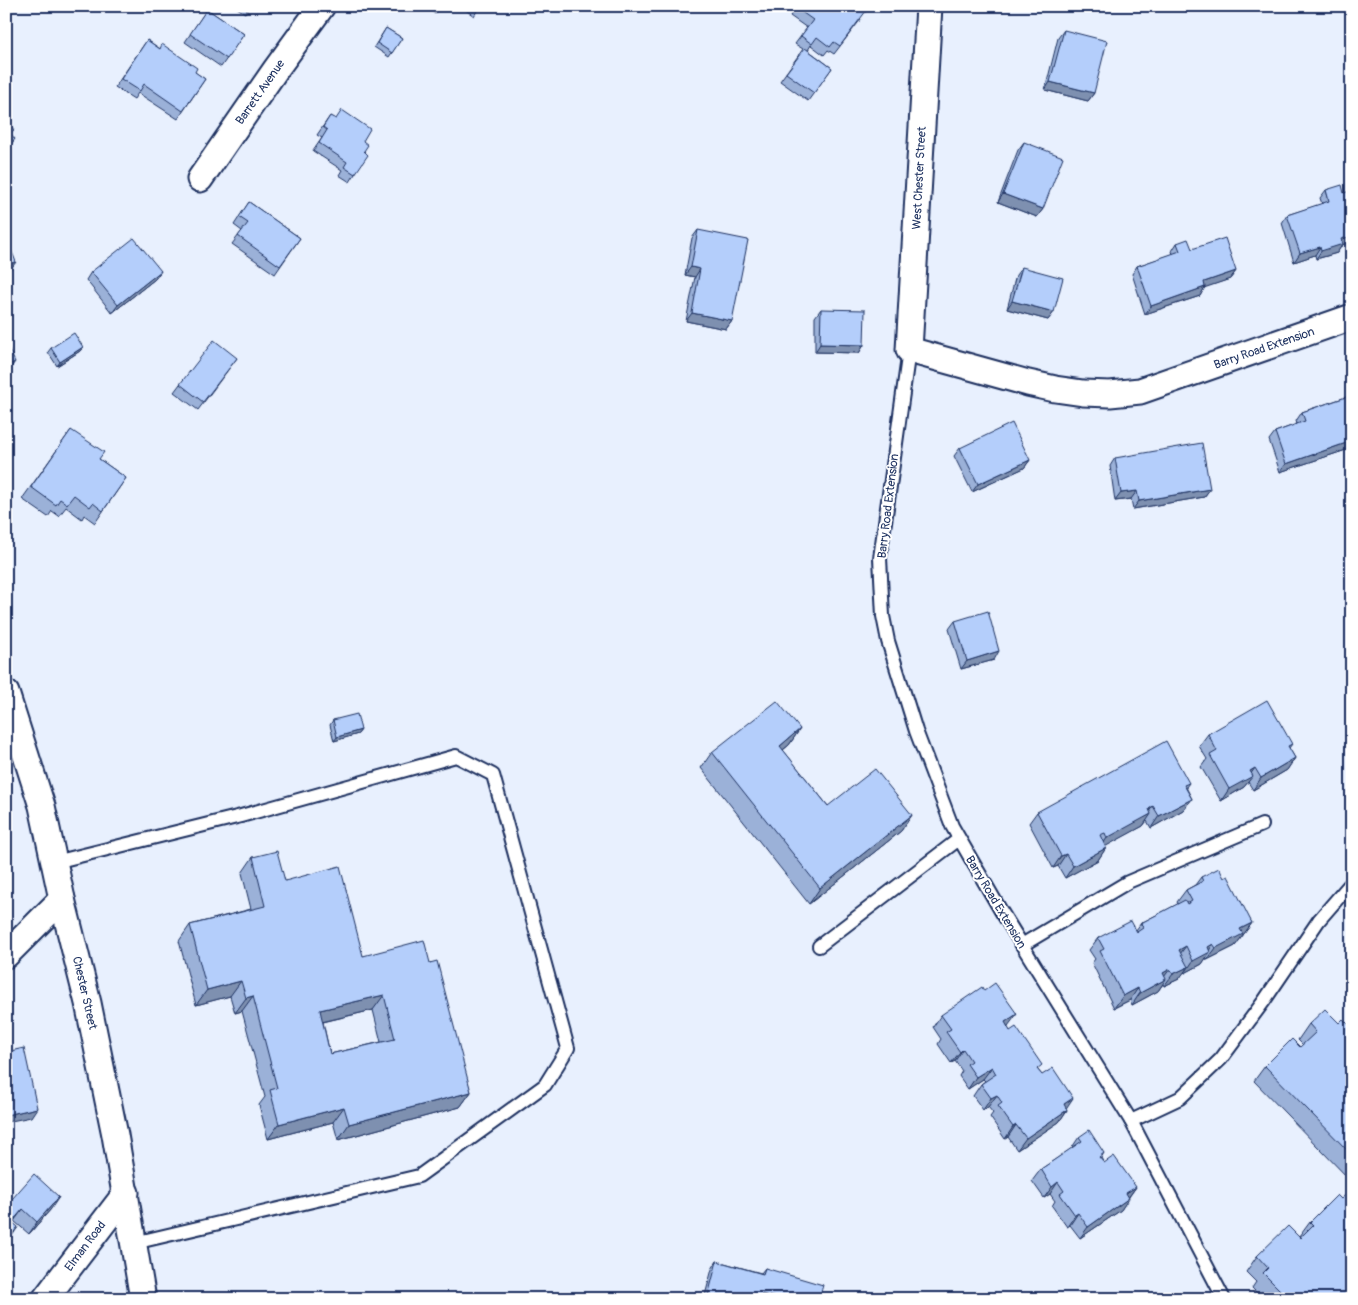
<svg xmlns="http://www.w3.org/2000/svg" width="1358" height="1305" viewBox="0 0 1358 1305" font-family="Pangolin,sans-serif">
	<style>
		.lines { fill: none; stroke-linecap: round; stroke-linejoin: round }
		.service-casing { stroke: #1b2f5e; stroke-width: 16 }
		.minor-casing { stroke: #1b2f5e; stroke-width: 29 }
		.service { stroke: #fff; stroke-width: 12 }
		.minor { stroke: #fff; stroke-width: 25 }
		.wall { fill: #9bb1d8; stroke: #1b2f5e; fill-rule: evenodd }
		.shaded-wall { fill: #7e90b0; stroke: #1b2f5e }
		.building { fill: #b4cefb; stroke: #1b2f5e; fill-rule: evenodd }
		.labels { text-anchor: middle; stroke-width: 4; stroke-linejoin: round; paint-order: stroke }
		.street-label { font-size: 12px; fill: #1b2f5e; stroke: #fff }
	</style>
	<rect width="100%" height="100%" fill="#e8f0fe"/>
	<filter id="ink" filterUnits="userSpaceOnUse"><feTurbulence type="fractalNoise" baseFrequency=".02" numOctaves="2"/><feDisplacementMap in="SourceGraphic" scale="10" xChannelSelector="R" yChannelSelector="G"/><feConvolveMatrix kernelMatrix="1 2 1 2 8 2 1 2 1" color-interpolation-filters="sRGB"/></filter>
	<g filter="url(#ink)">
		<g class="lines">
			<defs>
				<g id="service">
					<polyline points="909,350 880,558 883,616 888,641 916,731 952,826 1001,911 1131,1121 1224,1299"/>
					<polyline points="55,862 241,816 456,756 493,775 568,1048 545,1085 419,1176 134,1243"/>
					<polyline points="1022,945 1128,882 1262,825"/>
					<polyline points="819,946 959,839"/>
					<polyline points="1131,1121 1180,1098 1221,1059 1264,1001 1319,920 1352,882"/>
				</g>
				<g id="minor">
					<polyline points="929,6 909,350 1028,383 1055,389 1083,393 1110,394 1140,391 1352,317"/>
					<polyline points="200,179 276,69 322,6"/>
					<polyline points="6,693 42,806 62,899 88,1003 115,1135 143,1299"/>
					<polyline points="6,955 62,899"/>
					<polyline points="45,1299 126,1193"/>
				</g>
			</defs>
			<!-- service casing -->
			<use href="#service" class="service-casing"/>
			<!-- minor casing -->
			<use href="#minor" class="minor-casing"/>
			<!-- service -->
			<use href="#service" class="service"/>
			<!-- minor -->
			<use href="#minor" class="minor"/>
		</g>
		<!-- wall -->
		<g class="wall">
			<polygon points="216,6 223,6 220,9"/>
			<polygon points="234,6 250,6 245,13"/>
			<polygon points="425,6 441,6 435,14"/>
			<polygon points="460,6 480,6 474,16"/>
			<polygon points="797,6 861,19 834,54 828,50 824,55 811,45 808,50 832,68 808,101 780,81 803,49 795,44 807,28 790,16"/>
			<polygon points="207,9 244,34 221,67 185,42"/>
			<polygon points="386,28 402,38 389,57 374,47"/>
			<polygon points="1064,30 1094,93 1088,101 1045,90 1058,38"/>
			<polygon points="147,40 205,79 178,119 138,93 134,99 115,87"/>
			<polygon points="330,116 363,141 364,151 355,174 350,182 339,175 342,170 313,151 322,138 317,135"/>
			<polygon points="1024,142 1043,209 1037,217 998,202 1018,150"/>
			<polygon points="1326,190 1342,245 1337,253 1316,259 1315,255 1294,262 1282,223 1287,215 1322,204 1320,198"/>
			<polygon points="249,202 300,238 275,274 232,244 242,231 234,225"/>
			<polygon points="698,230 732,321 726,329 686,321 695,277 685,275 692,238"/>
			<polygon points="1177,243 1192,249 1236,271 1230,279 1205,287 1200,296 1145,314 1132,274 1137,266 1173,254 1172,251"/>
			<polygon points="1022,267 1054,312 1048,320 1007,309 1016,275"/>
			<polygon points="161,271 155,279 112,313 86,280 91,272"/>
			<polygon points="821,309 864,345 859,353 815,352 815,317"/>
			<polygon points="83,347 80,351 57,366 48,352 51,348"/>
			<polygon points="237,358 198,410 174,392 180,384"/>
			<polygon points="1352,395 1352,448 1280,472 1269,440 1275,432 1297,424 1296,421 1302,412"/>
			<polygon points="71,430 99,459 126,478 95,523 84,515 82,519 66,507 59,516 52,511 48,517 22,499"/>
			<polygon points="960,448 1030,460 1024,468 972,492 954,456"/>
			<polygon points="1115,458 1210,489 1204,497 1133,509 1131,499 1115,501 1110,466"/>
			<polygon points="955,621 994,660 961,669 949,629"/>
			<polygon points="333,720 361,730 358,734 334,741 330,725"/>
			<polygon points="800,729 789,745 783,750 828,806 912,815 901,831 809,904 701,768 712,752"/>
			<polygon points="1208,734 1292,744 1289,748 1295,758 1287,770 1253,790 1248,782 1244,787 1221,801 1201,767 1207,759 1199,746"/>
			<polygon points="1189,783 1186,787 1192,799 1183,810 1151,828 1147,821 1143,826 1105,846 1106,848 1098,860 1065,878 1058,866 1053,868 1029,823 1037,812"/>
			<path d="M253,857L285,881L363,956L430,963L471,1092L460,1107L338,1140L333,1122L268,1139L259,1105L265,1097L242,1011L235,1013L230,996L196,1005L179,941L190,925L251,909L242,873ZM373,1010L381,1042L330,1054L323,1022Z"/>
			<polygon points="1201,877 1224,878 1252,923 1235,946 1207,960 1206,958 1202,964 1185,973 1184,972 1179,979 1164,986 1163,984 1158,991 1132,1005 1130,1000 1114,1008 1092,963 1095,959 1089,950 1098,938 1136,930 1141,923 1178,904 1177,902 1186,890 1195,885"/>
			<polygon points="941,1015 1008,1026 1007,1027 1067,1110 1059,1122 1017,1150 1008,1137 1005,1139 990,1117 993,1113 988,1107 983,1110 973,1096 981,1084 985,1081 983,1079 968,1089 959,1076 962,1071 955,1061 951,1063 938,1044 941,1039 933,1027"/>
			<polygon points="1339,1023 1352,1028 1352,1182 1254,1081 1265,1066 1300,1047 1303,1045 1298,1040 1309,1024"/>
			<polygon points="1079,1137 1104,1153 1101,1158 1104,1163 1136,1187 1129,1197 1121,1210 1080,1238 1070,1225 1067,1227 1052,1206 1055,1201 1050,1194 1044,1198 1032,1181 1041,1169 1071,1149"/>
			<polygon points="6,1194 12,1199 51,1209 29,1234 14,1221 13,1223 9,1240 12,1243 6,1251"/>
			<polygon points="1341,1199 1352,1299 1263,1299 1252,1288 1256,1282 1246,1272 1257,1256 1299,1237 1310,1222"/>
			<polygon points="717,1261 761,1273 765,1268 819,1299 704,1299 712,1269"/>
		</g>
		<!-- shaded-wall -->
		<g class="shaded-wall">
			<polygon points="1050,82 1094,93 1088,101 1045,90"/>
			<polygon points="15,139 12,143 6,147 6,145"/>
			<polygon points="1003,194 1043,209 1037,217 998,202"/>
			<polygon points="1352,236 1352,242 1342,245 1337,253 1316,259 1321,251 1341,239"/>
			<polygon points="1320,247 1315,255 1294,262 1300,253"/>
			<polygon points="16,262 10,270 6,271 6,265"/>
			<polygon points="691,267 700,269 695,277 685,275"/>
			<polygon points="161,271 155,279 112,313 118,305"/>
			<polygon points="1236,271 1230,279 1198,290 1204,282"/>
			<polygon points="1205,287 1200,296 1145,314 1151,306"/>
			<polygon points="1012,301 1054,312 1048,320 1007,309"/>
			<polygon points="692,313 732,321 726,329 686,321"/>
			<polygon points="820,344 864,345 859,353 815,352"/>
			<polygon points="83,347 80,351 57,366 60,362"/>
			<polygon points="15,362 9,370 6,372 6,366"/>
			<polygon points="1352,441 1352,448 1280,472 1286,464"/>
			<polygon points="1030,460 1024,468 972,492 978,484"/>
			<polygon points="1210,489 1204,497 1133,509 1139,501"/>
			<polygon points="1137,491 1131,499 1115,501 1121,493"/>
			<polygon points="999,651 994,660 961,669 967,661"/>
			<polygon points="800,729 789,745 769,761 780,746"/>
			<polygon points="361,730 358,734 334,741 337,737"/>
			<polygon points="1295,758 1287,770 1253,790 1261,778"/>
			<polygon points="1255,768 1247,779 1253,776 1244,787 1221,801 1229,789 1250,771"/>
			<polygon points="1192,799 1183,810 1151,828 1159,816"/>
			<polygon points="1153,806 1145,817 1151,814 1143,826 1099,850 1107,838"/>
			<polygon points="912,815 901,831 809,904 820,888"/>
			<polygon points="1106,848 1098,860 1065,878 1073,866"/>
			<polygon points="1066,854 1058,866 1053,868 1061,856"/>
			<polygon points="1252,923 1235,946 1207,960 1216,948 1240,929"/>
			<polygon points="1213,944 1207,954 1210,952 1202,964 1185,973 1193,961 1208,947"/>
			<polygon points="1186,946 1177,958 1179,950"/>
			<polygon points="1188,967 1179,979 1164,986 1173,974"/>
			<polygon points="1170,969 1161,981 1163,973"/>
			<polygon points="1166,979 1158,991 1132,1005 1140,993"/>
			<polygon points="241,981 230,996 196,1005 207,990"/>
			<polygon points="1138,988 1130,1000 1114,1008 1123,996"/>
			<polygon points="384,995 373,1010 309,1025 320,1010"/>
			<polygon points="253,996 242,1011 235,1013 246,998"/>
			<polygon points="1017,1014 1008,1026 996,1034 1005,1022"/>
			<polygon points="963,1049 955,1061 951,1063 960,1052"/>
			<polygon points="992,1067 983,1079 968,1089 976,1077"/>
			<polygon points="471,1092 460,1107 338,1140 349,1124"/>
			<polygon points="997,1095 988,1107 983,1110 991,1098"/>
			<polygon points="1073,1098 1065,1110 1064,1104"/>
			<polygon points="344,1107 333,1122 268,1139 279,1124"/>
			<polygon points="37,1108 31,1117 6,1122 6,1115"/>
			<polygon points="1067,1110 1059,1122 1017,1150 1026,1138"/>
			<polygon points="1016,1125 1008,1137 1005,1139 1013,1127"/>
			<polygon points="1058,1182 1050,1194 1044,1198 1052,1187"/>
			<polygon points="1136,1187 1127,1199 1126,1193"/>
			<polygon points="59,1197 51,1209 29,1234 37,1222"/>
			<polygon points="1129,1198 1121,1210 1080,1238 1088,1227"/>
			<polygon points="23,1209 14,1221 6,1230 12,1222"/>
			<polygon points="1078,1213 1070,1225 1067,1227 1075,1215"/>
			<polygon points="18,1227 10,1239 6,1243 6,1241"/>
			<polygon points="762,1294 780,1299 758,1299"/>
			<polygon points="708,1296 716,1299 706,1299"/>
		</g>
		<!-- building -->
		<g class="building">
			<polygon points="797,6 860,6 866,11 840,46 834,42 830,47 817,37 812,44 801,36 813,20 796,8"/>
			<polygon points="207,9 244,34 227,59 190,34"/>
			<polygon points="386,28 402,38 392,53 377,43"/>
			<polygon points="1064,30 1107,41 1094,93 1050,82"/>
			<polygon points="147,40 160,49 162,44 197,68 195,72 205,79 183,111 144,84 140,91 121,79"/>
			<polygon points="805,48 832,68 814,93 786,73"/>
			<polygon points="342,110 370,129 363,141 368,145 364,151 368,155 355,174 344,167 347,162 319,143 327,130 323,127 330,116 336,119"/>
			<polygon points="7,121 14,130 10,133 15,139 6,145 6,122"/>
			<polygon points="1024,142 1063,157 1043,209 1003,194"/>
			<polygon points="1342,185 1344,193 1352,190 1352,236 1341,239 1343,244 1321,251 1320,247 1300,253 1287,215 1329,201 1326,190"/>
			<polygon points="249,202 300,238 280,266 238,236 248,223 239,217"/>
			<polygon points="698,230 748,240 732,321 692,313 700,269 691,267"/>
			<polygon points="6,237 16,262 6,265"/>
			<polygon points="134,238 161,271 118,305 91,272"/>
			<polygon points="1225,238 1236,271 1204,282 1205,287 1151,306 1137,266 1180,251 1177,243 1188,239 1192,249"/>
			<polygon points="1022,267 1063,278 1054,312 1012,301"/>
			<polygon points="821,309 865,310 864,345 820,344"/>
			<polygon points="74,333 83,347 60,362 51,348"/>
			<polygon points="214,340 237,358 203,402 180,384"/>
			<polygon points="6,343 15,362 6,366"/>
			<polygon points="1352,395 1352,441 1286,464 1275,432 1305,421 1302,412"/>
			<polygon points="1012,423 1030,460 978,484 960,448"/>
			<polygon points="71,430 104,452 99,459 126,478 103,511 93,503 90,507 74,495 67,504 60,499 56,505 31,487"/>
			<polygon points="1202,443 1210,489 1139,501 1137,491 1121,493 1115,458"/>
			<polygon points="988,611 999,651 967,661 955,621"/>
			<polygon points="1267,700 1292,744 1288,746 1295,758 1261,778 1255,768 1250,771 1253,776 1229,789 1210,755 1217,751 1208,734"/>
			<polygon points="777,701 800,729 780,746 828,806 875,769 912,815 820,888 712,752"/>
			<polygon points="357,714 361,730 337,737 333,720"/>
			<polygon points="1166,741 1189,783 1184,785 1192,799 1159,816 1153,806 1149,809 1151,814 1107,838 1105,833 1100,835 1106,848 1073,866 1066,854 1061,856 1037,812"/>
			<path d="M277,851L285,881L340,866L363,956L424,940L430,963L437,961L471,1092L349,1124L344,1107L279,1124L270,1090L277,1088L253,996L246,998L241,981L207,990L190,925L265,906L253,857ZM384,995L395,1039L330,1054L320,1010Z"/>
			<polygon points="1219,868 1224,878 1228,876 1252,923 1240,929 1243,934 1216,948 1213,944 1208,947 1210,952 1193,961 1186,946 1179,950 1188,967 1173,974 1170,969 1163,973 1166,979 1140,993 1138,988 1123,996 1100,951 1104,949 1098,938 1131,921 1137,932 1143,928 1141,923 1185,900 1187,904 1192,901 1186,890 1203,881 1201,877"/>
			<polygon points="995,983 1017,1014 1005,1022 1010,1031 1016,1027 1042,1065 1037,1069 1042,1075 1053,1068 1073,1098 1064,1104 1067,1110 1026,1138 1016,1125 1013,1127 998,1106 1002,1103 997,1095 991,1098 981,1084 996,1074 992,1067 976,1077 967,1064 971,1061 963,1049 960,1052 946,1032 951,1029 941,1015 982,987 984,991"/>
			<polygon points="1325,1009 1339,1023 1343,1019 1352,1028 1352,1155 1265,1066 1292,1039 1300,1047 1316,1032 1309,1024"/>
			<polygon points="24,1048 37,1108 6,1115 6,1069 7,1069 6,1065 6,1052"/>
			<polygon points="1089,1130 1104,1153 1099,1157 1104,1163 1114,1156 1136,1187 1126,1193 1129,1198 1088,1227 1078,1213 1075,1215 1060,1194 1064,1191 1058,1182 1052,1187 1041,1169 1082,1141 1079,1137"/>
			<polygon points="34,1174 59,1197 37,1222 23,1209 12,1222 18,1227 8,1239 12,1243 6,1249 6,1194 12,1199"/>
			<polygon points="1352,1189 1352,1299 1296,1299 1289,1292 1285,1295 1263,1273 1268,1268 1257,1256 1288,1226 1300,1238 1313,1225 1310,1222 1337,1195 1341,1199"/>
			<polygon points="717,1261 763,1274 765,1268 823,1285 819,1299 780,1299 762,1294 760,1299 716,1299 708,1296"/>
		</g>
	</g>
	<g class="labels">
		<!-- street labels -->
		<g class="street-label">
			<text transform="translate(260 92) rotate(-55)" y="4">Barrett Avenue</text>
			<text transform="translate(919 178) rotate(-87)" y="4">West Chester Street</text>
			<text transform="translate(1264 348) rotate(-19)" y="4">Barry Road Extension</text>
			<text transform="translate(888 506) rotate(-83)" y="4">Barry Road Extension</text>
			<text transform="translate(996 902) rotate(59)" y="4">Barry Road Extension</text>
			<text transform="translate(85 993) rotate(77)" y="4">Chester Street</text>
			<text transform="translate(85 1246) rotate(-53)" y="4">Elman Road</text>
		</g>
	</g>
	<!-- margin -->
	<rect width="1358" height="1305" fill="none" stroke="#fff" stroke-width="25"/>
	<rect x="12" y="12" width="1333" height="1280" fill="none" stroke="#1b2f5e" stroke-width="2" filter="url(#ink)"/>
</svg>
